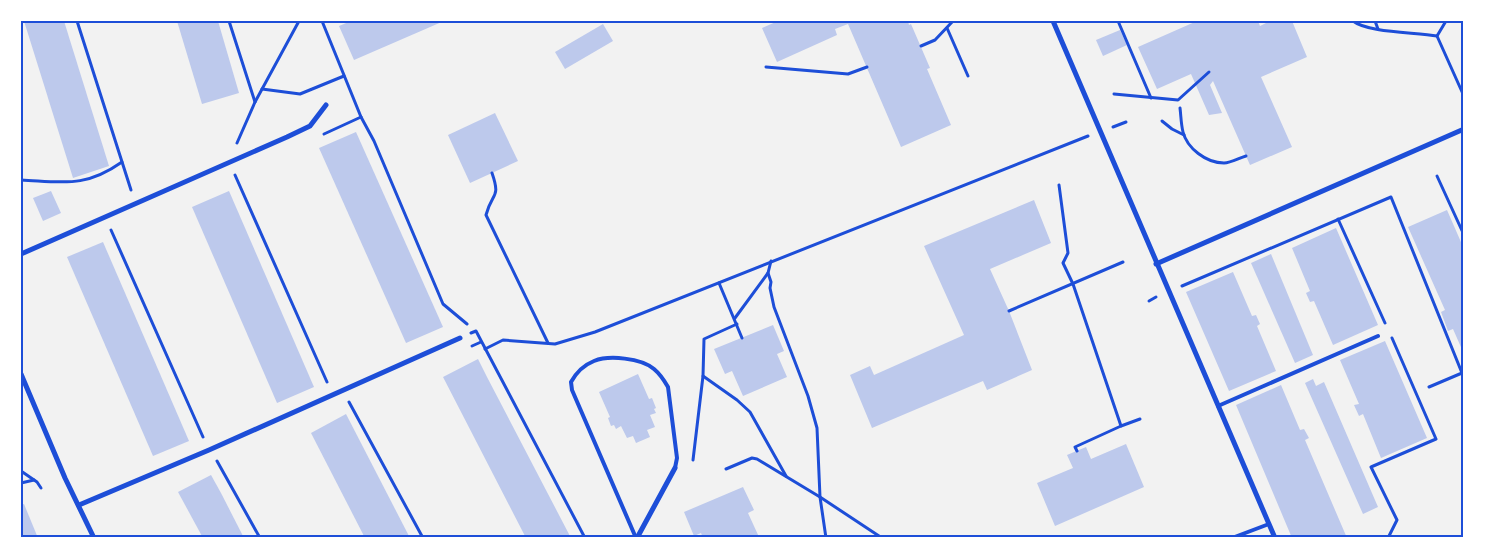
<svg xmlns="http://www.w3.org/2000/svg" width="1485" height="559" viewBox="0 0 1485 559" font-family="'Public Sans',sans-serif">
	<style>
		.building { fill: #bdc9ec }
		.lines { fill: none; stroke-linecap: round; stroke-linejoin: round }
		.path { stroke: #1d4ed8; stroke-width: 3 }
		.service { stroke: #1d4ed8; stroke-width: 4 }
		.minor { stroke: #1d4ed8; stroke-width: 5 }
		.neatline { fill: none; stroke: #1d4ed8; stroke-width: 2 }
	</style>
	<rect width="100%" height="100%" fill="#f2f2f2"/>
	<!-- building -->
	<g class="building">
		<polygon points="24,21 64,21 109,166 73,178"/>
		<polygon points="177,21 218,21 239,93 202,104"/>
		<polygon points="351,21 444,21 354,60 339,26"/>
		<polygon points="778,21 908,21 909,25 911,24 930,68 927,69 951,125 901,147 848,24 835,29 837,35 777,62 762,28"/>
		<polygon points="1197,21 1258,21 1260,26 1270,21 1292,21 1307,57 1261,77 1292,147 1250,165 1213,81 1210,85 1222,113 1209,115 1191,74 1157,89 1138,47"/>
		<polygon points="603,24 613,41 565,69 555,52"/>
		<polygon points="1120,30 1127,45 1103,56 1096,40"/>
		<polygon points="495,113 518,161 470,183 448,135"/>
		<polygon points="356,132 443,327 406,343 319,148"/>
		<polygon points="51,191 61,213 43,221 33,198"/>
		<polygon points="229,191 314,387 277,403 192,207"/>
		<polygon points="1034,200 1051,243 990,269 1009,311 1032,370 987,390 983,381 872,428 850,375 870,366 874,375 964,335 924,246"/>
		<polygon points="1447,210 1464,249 1464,354 1453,329 1448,331 1441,312 1445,310 1408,227"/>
		<polygon points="1336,228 1378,325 1333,345 1314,301 1310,302 1306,293 1310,291 1292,248"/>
		<polygon points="103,242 189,441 153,456 67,257"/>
		<polygon points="1271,254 1313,355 1295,363 1251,263"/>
		<polygon points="1233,272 1252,316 1256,315 1260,324 1257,326 1276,371 1229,391 1186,292"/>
		<polygon points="773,325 784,351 777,354 787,377 743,396 732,371 725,374 714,349"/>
		<polygon points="1385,341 1427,438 1381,458 1363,414 1359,416 1354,405 1359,404 1340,360"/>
		<polygon points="478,359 487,377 571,538 526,538 443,377"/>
		<polygon points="638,374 649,399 652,398 656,408 654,409 656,413 650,415 655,427 647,430 650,437 636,443 633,436 627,438 621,426 616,429 614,425 611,426 608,418 610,417 599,392"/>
		<polygon points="1313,379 1316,386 1324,382 1378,507 1363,514 1305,383"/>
		<polygon points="1281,385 1300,430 1304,429 1309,438 1305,440 1347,538 1292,538 1236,405"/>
		<polygon points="346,414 410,538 365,538 311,433"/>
		<polygon points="1126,444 1144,487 1055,526 1037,483 1073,468 1067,455 1086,447 1091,459"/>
		<polygon points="211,475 221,493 244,538 203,538 178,492"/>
		<polygon points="743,487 754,510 748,513 759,537 703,538 701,533 694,536 684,512"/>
		<polygon points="24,504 38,538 21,538 21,505"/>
	</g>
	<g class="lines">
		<!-- path -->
		<g class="path">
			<polyline points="77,21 131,190"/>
			<polyline points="229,21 255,102"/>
			<polyline points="322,21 361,117 374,141 443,304 467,324"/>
			<polyline points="1118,21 1151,98"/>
			<path d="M1353,21C1368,33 1416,32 1437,36"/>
			<polyline points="1375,21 1378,29"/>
			<polyline points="1446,21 1437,36 1463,94"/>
			<polyline points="947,28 968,76"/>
			<polyline points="921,46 935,40 953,21"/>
			<polyline points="766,67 848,74 867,67"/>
			<polyline points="262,89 300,94 344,76"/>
			<polyline points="1114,94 1178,100 1209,72"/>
			<path d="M1180,108C1181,116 1181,124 1183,132C1187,148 1206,163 1224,163C1231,163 1239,158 1246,156"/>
			<polyline points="1162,121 1172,129 1184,135"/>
			<polyline points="1113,127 1126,122"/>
			<polyline points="324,134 361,117"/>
			<polyline points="237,143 255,102 299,21"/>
			<path d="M492,173C501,199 492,192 486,215L548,343"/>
			<polyline points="235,175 327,382"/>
			<polyline points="1437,176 1464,235"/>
			<path d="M21,180C64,182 85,188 122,162"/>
			<polyline points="1059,185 1068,253 1063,263 1073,284 1121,426 1075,447 1077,451"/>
			<polyline points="1338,219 1385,323"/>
			<polyline points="111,230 203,437"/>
			<polyline points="768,273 771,282 770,288 774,307 808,396 817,428 820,497 826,538"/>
			<polyline points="719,283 742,338"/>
			<polyline points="1182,286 1391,197 1462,373 1429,387"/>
			<polyline points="1149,301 1156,297"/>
			<polyline points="1009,311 1123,262"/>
			<polyline points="735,318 768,273 771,261"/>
			<polyline points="471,333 476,331 585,538"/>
			<polyline points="472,346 481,342"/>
			<polyline points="485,349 503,340 555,344 595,332 1088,136"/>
			<polyline points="703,376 737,400 750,412 786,476"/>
			<polyline points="349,402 423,538"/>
			<polyline points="1121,426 1140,419"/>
			<polyline points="693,460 703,376 704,339 737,324"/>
			<polyline points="217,461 260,538"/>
			<polyline points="726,469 752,458 757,459 820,497 882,538"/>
			<polyline points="21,471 37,482 41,488"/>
			<polyline points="21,483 34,480"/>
			<polyline points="1388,538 1397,520 1371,467 1436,439 1392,338"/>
		</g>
		<!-- service -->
		<g class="service">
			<polyline points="1218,406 1378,336"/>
			<path d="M636,538L572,390L571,382C576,373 584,365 594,361C609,355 641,358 654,369C660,374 664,380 668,387L677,458L675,468"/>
			<polyline points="1232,538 1269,524"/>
		</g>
		<!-- minor -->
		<g class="minor">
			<polyline points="1053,21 1275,538"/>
			<polyline points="21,254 287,137 310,126 326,105"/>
			<polyline points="1156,264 1464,129"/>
			<polyline points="21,374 65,478 94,538"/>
			<polyline points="79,505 209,450 460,338"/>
			<polyline points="637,538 675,468"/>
		</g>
	</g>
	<!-- border -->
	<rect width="1485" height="559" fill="none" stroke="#ffffff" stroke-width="45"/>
	<rect x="22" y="22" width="1440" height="514" class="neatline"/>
</svg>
